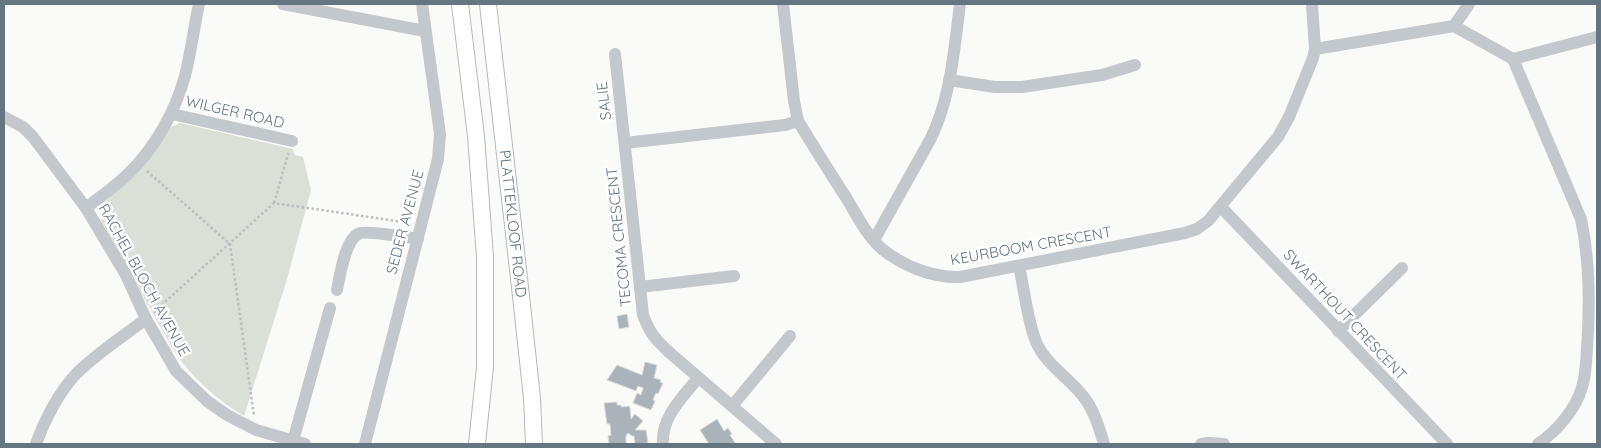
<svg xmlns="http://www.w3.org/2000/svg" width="1601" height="448" viewBox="0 0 1601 448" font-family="Quicksand,sans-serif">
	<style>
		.green { fill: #dadfd7 }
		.building { fill: #aab3b9; stroke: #dcdcda }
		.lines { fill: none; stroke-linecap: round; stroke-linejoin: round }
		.major-casing { stroke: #b5babe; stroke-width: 18 }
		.path { stroke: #bbbfc2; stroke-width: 2.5; stroke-dasharray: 2.5 2.5; stroke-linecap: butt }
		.minor { stroke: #c3c8cc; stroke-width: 12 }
		.major { stroke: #fff; stroke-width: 16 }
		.labels { text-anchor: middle; stroke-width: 5; stroke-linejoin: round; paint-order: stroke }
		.street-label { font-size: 15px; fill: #657683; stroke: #fff }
	</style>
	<rect width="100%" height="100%" fill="#fafaf8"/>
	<!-- green -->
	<path class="green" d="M180,123L293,149L295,155L303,157L311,190L287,279L244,416C216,399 194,379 175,353L101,221L100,211L105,202L132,178L171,127Z"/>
	<!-- building -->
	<g class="building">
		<polygon points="627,314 629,327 619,329 617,316"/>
		<polygon points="645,362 657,365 654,378 661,380 660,382 663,383 658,394 656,393 653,400 655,401 651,410 633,403 637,393 641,395 643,388 638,386 636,391 607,380 617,365 642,375"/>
		<polygon points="617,402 617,405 621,405 621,407 629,406 630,408 631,419 635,414 643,421 635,430 646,430 648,443 635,444 634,436 632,436 628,433 626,436 626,444 609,444 608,436 611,435 610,424 607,424 604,403"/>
		<polygon points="717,419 724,431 728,428 732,434 730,435 736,444 709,444 700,430"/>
	</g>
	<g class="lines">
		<defs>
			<g id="major">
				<polyline points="460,4 476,136 485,257 485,367 477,444"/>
				<path id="s1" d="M488,4L521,296L532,398L534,444"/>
			</g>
		</defs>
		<!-- major casing -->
		<use href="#major" class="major-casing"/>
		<!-- path -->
		<g class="path">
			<polyline points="147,171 230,244 254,416"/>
			<polyline points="274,203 289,151"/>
			<polyline points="154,312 274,203 410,223"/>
		</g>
		<!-- minor -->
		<g class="minor">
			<polyline points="283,4 425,31"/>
			<path d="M783,4L794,101L798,121C814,147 830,173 847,199C857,216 867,236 882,249C903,266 933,278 960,277L1185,233L1197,229L1208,221L1278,137L1289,117L1313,58L1315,49L1312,4"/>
			<polyline points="1454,26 1469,4"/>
			<path d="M1315,49L1454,26L1513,59L1581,219C1590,261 1590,306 1587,349C1586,362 1586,375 1582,387C1576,409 1557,431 1538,444"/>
			<path d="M615,54L643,315C650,334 656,340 670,353L776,444"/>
			<polyline points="1513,59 1597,37"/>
			<polyline points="949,80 995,87 1022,87 1102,75 1135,65"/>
			<polyline points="172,114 292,141"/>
			<polyline points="4,117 23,127 33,137 86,208 126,275 146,319 176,371 207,401 227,415 256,430 305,444"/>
			<polyline points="625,143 785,125 798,121"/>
			<polyline points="1221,207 1447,444"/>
			<path d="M86,208C100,197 115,187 128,174C155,148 175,112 185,76C191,52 194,27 199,4"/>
			<path d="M874,240L930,140C951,98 954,50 960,4"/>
			<path d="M1019,266C1024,288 1028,325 1037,344C1047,365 1069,378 1083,396C1094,410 1099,427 1104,444"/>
			<polyline points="640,287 734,276"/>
			<path d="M337,290C340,276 345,238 360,233C368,231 407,237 418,239"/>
			<polyline points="1338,331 1402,268"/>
			<polyline points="732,406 790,336"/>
			<polyline points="293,441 330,308"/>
			<path d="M36,444C44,421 59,392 76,374C97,353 122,337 146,319"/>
			<polyline points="365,444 438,159 440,134 422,4"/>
			<path d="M663,444C661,417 683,397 698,378"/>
			<polyline points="1201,444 1208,443 1224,444"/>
		</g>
		<!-- major -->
		<use href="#major" class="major"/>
	</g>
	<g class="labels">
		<!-- street labels -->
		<g class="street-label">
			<text transform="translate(604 101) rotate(-97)" y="5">SALIE</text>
			<text transform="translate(235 112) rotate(13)" y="5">WILGER ROAD</text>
			<text transform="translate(405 222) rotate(-75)" y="5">SEDER AVENUE</text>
			<text dy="5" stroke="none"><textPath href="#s1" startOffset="221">PLATTEKLOOF ROAD</textPath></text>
			<text transform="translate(619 237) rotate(-96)" y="5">TECOMA CRESCENT</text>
			<text transform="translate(1031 246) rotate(-10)" y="5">KEURBOOM CRESCENT</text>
			<text transform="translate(144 280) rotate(61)" y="5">RACHEL BLOCH AVENUE</text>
			<text transform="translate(1345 315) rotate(47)" y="5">SWARTHOUT CRESCENT</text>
		</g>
	</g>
	<!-- border -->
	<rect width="1601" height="448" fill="none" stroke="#657683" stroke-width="10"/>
</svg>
